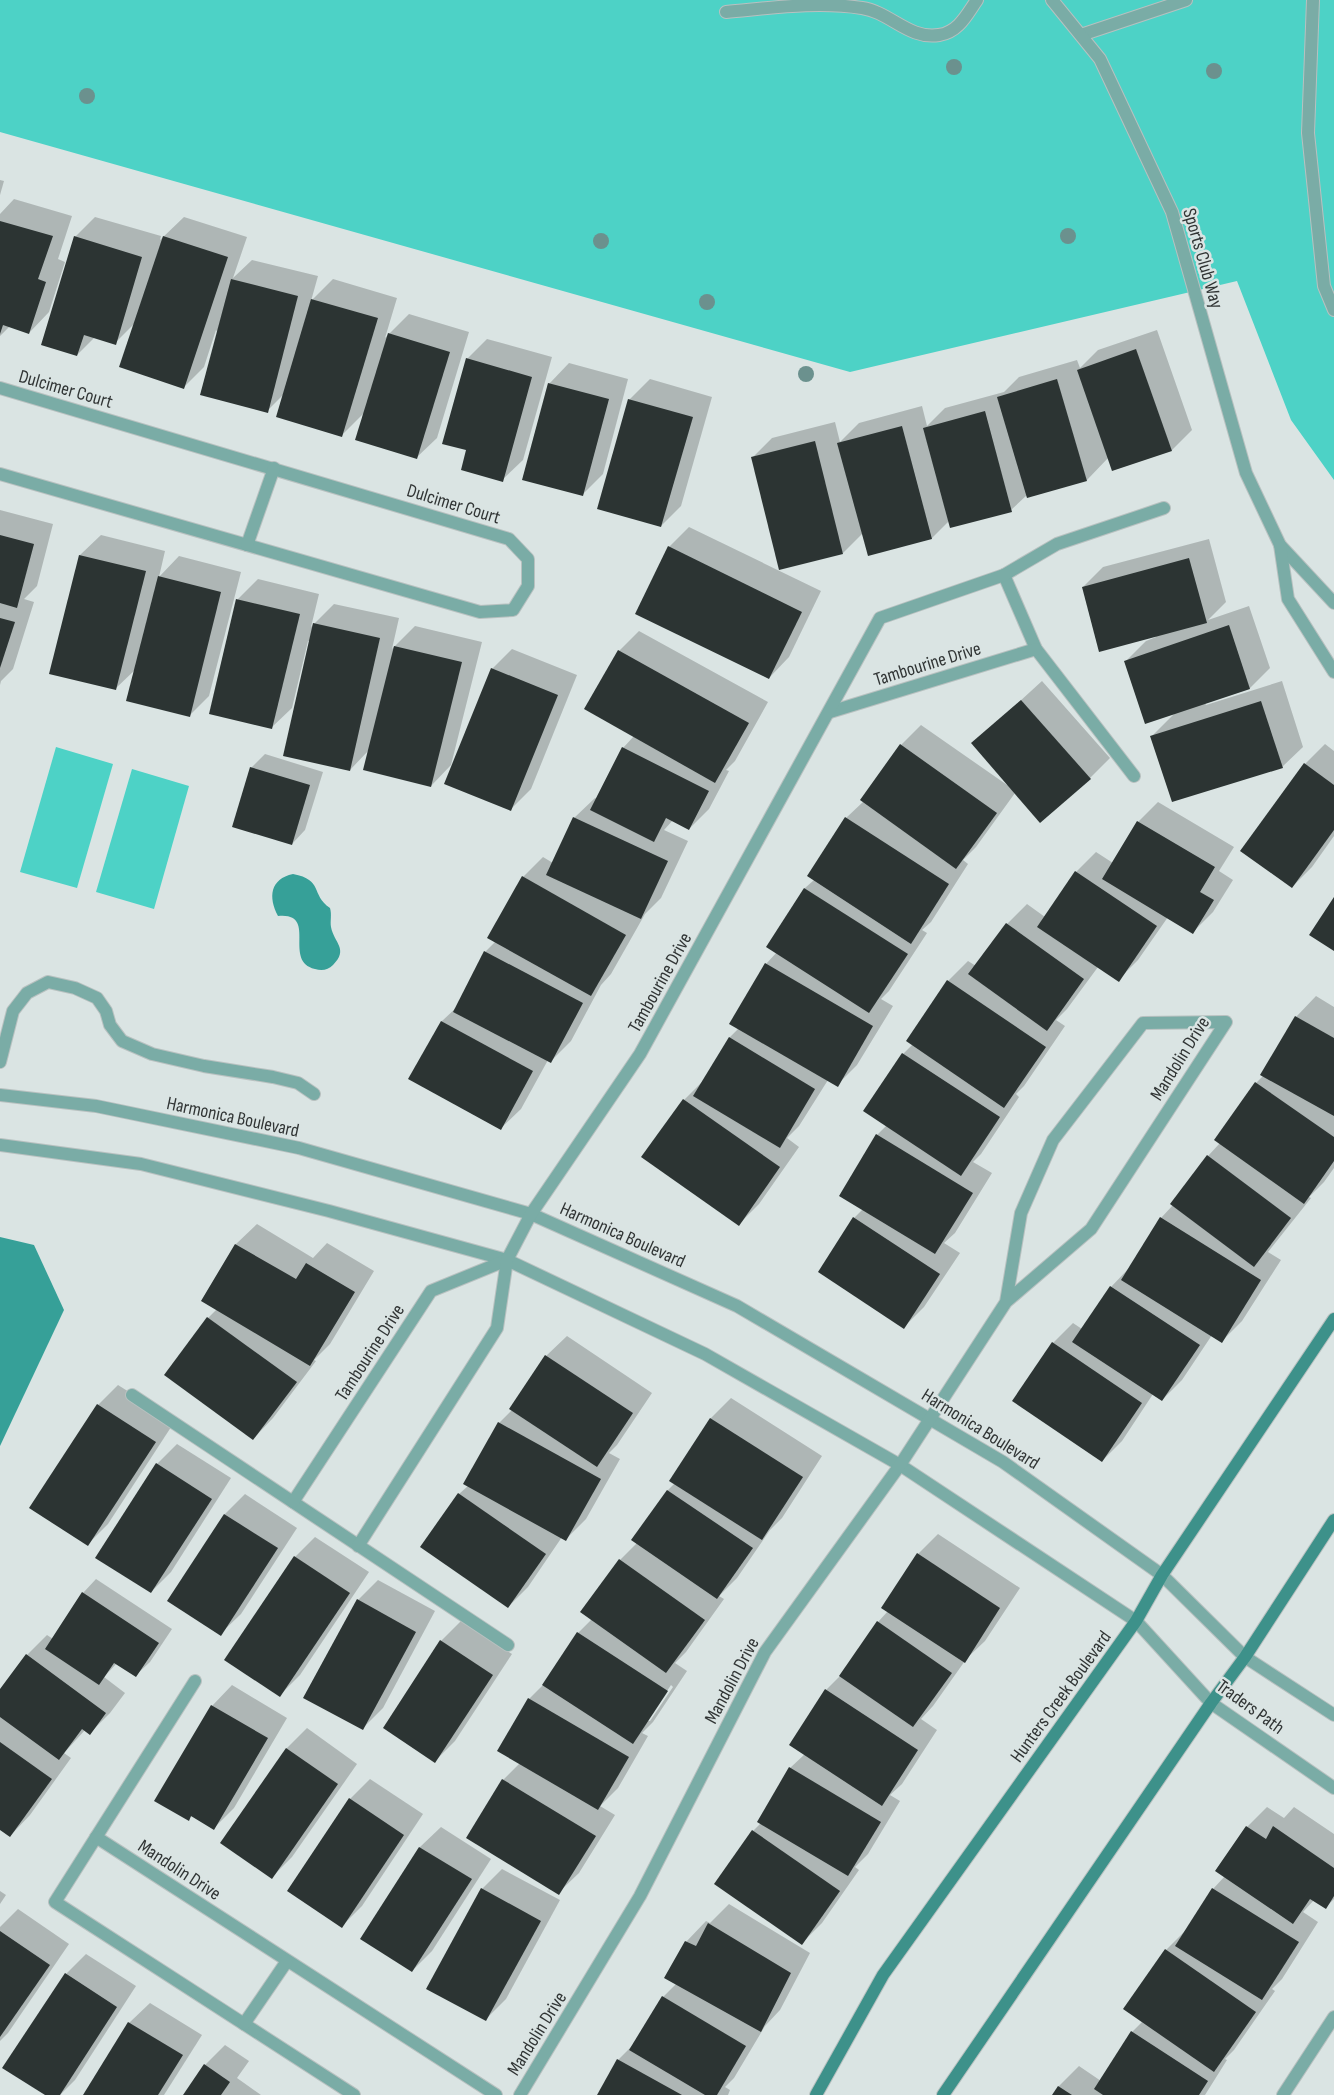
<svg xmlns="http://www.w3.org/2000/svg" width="1334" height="2095" viewBox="0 0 1334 2095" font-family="'Sofia Sans Condensed',sans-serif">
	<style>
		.green { fill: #4dd2c6 }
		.water { fill: #36a098 }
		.shadow { fill: #0003; fill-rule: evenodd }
		.building { fill: #2c3433 }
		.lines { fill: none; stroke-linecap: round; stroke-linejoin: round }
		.lane-casing { stroke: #b8c1c0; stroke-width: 14 }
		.street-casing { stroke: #b8c1c0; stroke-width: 14 }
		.secondary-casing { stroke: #b8c1c0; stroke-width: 14 }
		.lane { stroke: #7aaca6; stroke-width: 12 }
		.street { stroke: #7aaca6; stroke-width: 12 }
		.secondary { stroke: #3d918a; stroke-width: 12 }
		.tree { fill: #6b918e }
		.labels { text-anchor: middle; stroke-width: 5; stroke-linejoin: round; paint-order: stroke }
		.street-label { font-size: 19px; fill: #313535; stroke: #dae4e3 }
	</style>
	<rect width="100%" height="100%" fill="#dae4e3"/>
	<!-- green -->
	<g class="green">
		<polygon points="0,0 1334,0 1334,480 1291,420 1237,281 850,372 0,132"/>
		<polygon points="56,747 113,764 77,888 20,872"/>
		<polygon points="132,769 189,786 154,909 96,892"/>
	</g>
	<!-- water -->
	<g class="water">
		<path d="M293,874C324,880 310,894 330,908C332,915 330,921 331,927C334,943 349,949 333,965C328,970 322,971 315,969C282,961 319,912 278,916C268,897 270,879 293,874Z"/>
		<polygon points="0,1237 34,1245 64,1310 0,1446"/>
	</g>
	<!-- shadow -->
	<g class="shadow">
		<polygon points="0,180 4,181 0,195"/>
		<polygon points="14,199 72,216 58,259 65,262 49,312 29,333 10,326 0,336 0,214"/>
		<polygon points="95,217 161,236 160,240 184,217 247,237 233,278 252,260 318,276 311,301 333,279 397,298 385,338 409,314 469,332 437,438 416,458 365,412 342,435 283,395 267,411 216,330 204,367 184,387 135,323 115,343 95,337 77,355 75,237"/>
		<polygon points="1157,330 1192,430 1172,450 1113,470 1109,457 1087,480 1028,496 1027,495 1011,510 950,520 932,538 868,555 863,533 843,553 752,458 772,438 835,422 840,442 859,423 922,406 927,426 945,408 1004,392 1019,377 1077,360 1080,368 1098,350"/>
		<polygon points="487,339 552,357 523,460 502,480 467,359"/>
		<polygon points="569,363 628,379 603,474 583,494 549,384"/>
		<polygon points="650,379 712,397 681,506 661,526 629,400"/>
		<polygon points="0,510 53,524 37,586 24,599 34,602 13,669 1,681 0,685"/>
		<polygon points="689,527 821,591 789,657 769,678 669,547"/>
		<polygon points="101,535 165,551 159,577 179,556 241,572 209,696 189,716 136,669 115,689 51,673 80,555"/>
		<polygon points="1209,539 1226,602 1208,620 1249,606 1270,668 1250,688 1205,703 1206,705 1282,681 1303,747 1282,767 1152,736 1175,713 1126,661 1146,641 1156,637 1156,635 1083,587 1103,567"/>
		<polygon points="258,579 319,594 311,627 334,604 399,618 392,649 415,626 482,642 451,765 431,786 369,750 350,770 310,641 308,641 292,708 271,728 210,713 238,599"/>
		<polygon points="639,631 768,702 735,761 726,770 729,771 709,809 689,829 673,820 664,830 688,841 661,898 645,914 611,974 601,985 571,1041 551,1061 548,1060 521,1109 500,1129 410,1079 442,1021 457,1007 485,952 496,941 523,877 543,857 553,863 574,818 595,798 597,799 623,748 634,736 586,709 619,651"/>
		<polygon points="512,649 577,675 531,789 511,809 492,669"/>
		<polygon points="1042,681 1110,758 1090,778 1015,793 976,847 963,860 968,864 931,922 922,930 927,933 889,991 881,999 893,1006 857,1065 837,1085 828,1080 799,1126 787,1138 799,1147 759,1204 739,1224 684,1100 704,1080 730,1037 739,1028 766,964 777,952 768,946 805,888 814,880 846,818 864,801 862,800 901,745 921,725 1010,787 973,744"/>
		<polygon points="1325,744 1334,751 1334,836 1312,867 1292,887 1305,764"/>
		<polygon points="265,754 323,772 305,830 292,844 251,768"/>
		<polygon points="1158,802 1234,847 1219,871 1233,880 1213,912 1193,932 1168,917 1138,960 1118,980 1098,967 1067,1009 1056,1020 1065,1026 1024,1086 1016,1094 1019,1097 981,1154 973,1162 992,1173 955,1233 944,1243 960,1253 924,1307 904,1327 854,1218 863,1209 877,1135 887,1125 903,1054 913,1044 948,981 968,961 976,966 1007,924 1027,904 1045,917 1076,872 1096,852 1113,863 1138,822"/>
		<polygon points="1316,996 1334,1007 1334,1168 1324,1182 1309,1197 1311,1198 1268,1252 1281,1260 1242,1321 1222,1341 1212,1335 1182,1380 1162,1400 1153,1394 1122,1441 1102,1461 1053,1343 1073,1323 1082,1329 1111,1287 1130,1267 1161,1218 1173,1205 1171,1204 1208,1156 1220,1143 1256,1083 1264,1075 1296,1017"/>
		<polygon points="257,1224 313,1258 327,1243 374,1271 330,1344 314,1360 316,1361 273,1418 253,1439 208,1318 217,1309 202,1300 236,1244"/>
		<polygon points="567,1336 652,1393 617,1445 609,1453 620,1459 586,1519 566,1539 562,1537 528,1587 508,1607 459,1494 468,1486 499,1423 513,1409 511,1408 546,1356"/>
		<polygon points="118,1385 175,1421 108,1524 88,1544 98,1405"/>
		<path d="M731,1398L822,1456L782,1518L770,1530L737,1578L719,1596L724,1599L686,1652L675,1663L687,1671L653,1722L642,1733L648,1736L618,1788L600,1806L615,1815L579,1873L558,1893L468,1837L503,1780L520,1763L529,1699L545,1683L578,1633L592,1619L620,1560L637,1543L668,1490L675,1483L671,1480L711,1418ZM671,1685L673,1687L650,1721H647Z"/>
		<polygon points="177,1444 231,1478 171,1572 151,1592 157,1464"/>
		<polygon points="245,1494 297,1528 241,1614 220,1634 169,1600 225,1514"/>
		<polygon points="938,1534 1020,1588 985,1641 967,1658 933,1706 921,1719 937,1730 902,1784 890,1795 900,1801 868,1854 855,1867 859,1870 822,1923 802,1943 753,1831 761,1823 790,1768 805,1754 826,1690 842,1674 878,1622 888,1611 883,1607 918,1554"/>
		<polygon points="315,1537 369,1572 300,1675 280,1695 295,1557"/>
		<polygon points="96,1579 172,1629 150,1662 136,1675 117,1663 104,1677 125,1693 110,1713 90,1733 85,1730 64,1753 71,1758 30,1815 10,1836 0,1828 0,1691 27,1655 47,1635 53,1639 83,1593"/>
		<polygon points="378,1580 435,1611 383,1708 363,1728 358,1600"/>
		<polygon points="461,1621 512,1654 455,1741 435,1761 441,1641"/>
		<polygon points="232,1685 287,1718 234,1808 214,1828 192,1816 188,1819 212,1706"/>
		<polygon points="307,1728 357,1764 292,1857 272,1877 286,1749"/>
		<polygon points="370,1779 423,1814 362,1906 342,1926 350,1799"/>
		<polygon points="1267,1807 1284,1818 1294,1807 1334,1834 1334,1899 1326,1907 1314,1900 1303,1912 1318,1922 1282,1979 1272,1989 1275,1991 1234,2050 1225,2059 1227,2060 1205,2095 1053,2095 1059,2086 1079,2066 1101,2081 1132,2032 1143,2021 1166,1950 1186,1930 1213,1889 1225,1876 1216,1870 1247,1827"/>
		<polygon points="441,1827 491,1859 432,1951 412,1971 362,1939 420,1847"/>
		<polygon points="502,1869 560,1900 506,1999 486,2019 482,1889"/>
		<polygon points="0,1891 6,1895 0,1904"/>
		<polygon points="729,1904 810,1953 780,2010 765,2026 734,2078 725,2087 730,2090 728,2095 599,2095 618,2060 635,2043 663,1997 676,1984 686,1942 706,1921 710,1923"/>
		<polygon points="18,1909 69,1944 8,2033 0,2041 0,1927"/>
		<polygon points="86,1954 136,1986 75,2080 60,2095 47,2095 66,1974"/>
		<polygon points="150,2003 202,2035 164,2095 84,2095 129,2023"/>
		<polygon points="225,2045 249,2061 237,2078 261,2095 184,2095 205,2065"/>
	</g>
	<!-- building -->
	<g class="building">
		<polygon points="0,221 53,236 38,279 46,282 29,334 3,325 0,334"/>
		<polygon points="74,236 142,257 116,345 84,335 77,356 41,345"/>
		<polygon points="163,236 228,257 184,389 119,367"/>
		<polygon points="231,279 298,296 268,413 200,395"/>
		<polygon points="311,299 378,318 342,437 276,417"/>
		<polygon points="388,333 450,352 417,459 355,440"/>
		<polygon points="1136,349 1172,451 1112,471 1077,370"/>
		<polygon points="466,358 532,377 503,482 461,470 466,450 442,444"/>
		<polygon points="1057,379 1087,481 1027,498 997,397"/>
		<polygon points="548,383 609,399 583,496 522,480"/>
		<polygon points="628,399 693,417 661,527 597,509"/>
		<polygon points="985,411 1012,512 950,528 923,428"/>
		<polygon points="902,426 932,539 868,556 837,443"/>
		<polygon points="815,441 843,554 779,570 751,457"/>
		<polygon points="0,535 34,544 17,608 0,603"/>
		<polygon points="668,546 802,612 769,679 635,614"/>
		<polygon points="79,555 146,571 116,690 49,674"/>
		<polygon points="1189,558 1207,623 1099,652 1082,587"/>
		<polygon points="158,576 221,592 190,717 126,701"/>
		<polygon points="236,599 300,614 272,729 209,714"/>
		<polygon points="0,618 15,622 0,668"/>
		<polygon points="313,623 380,638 350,771 283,756"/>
		<polygon points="1229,625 1250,689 1145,724 1124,661"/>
		<polygon points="394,646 462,662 431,787 363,770"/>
		<polygon points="618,650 749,723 715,783 584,709"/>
		<polygon points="491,668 558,695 511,811 444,784"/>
		<polygon points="1021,700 1091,779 1040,823 971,743"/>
		<polygon points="1261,701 1283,768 1172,802 1150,736"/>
		<polygon points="900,744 997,813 956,869 860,800"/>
		<polygon points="622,747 709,791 689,830 666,818 654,842 590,810"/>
		<polygon points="1304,763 1334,785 1334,830 1292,888 1240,851"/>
		<polygon points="250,767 310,785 292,845 232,827"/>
		<polygon points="573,817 668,861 641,919 546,875"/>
		<polygon points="845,817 949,884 911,944 807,876"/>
		<polygon points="1137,821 1215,867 1200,892 1214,900 1193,934 1102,879"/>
		<polygon points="1075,871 1157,926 1119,982 1037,927"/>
		<polygon points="522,876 626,935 591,996 487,938"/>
		<polygon points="804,888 908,954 869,1013 766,947"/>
		<polygon points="1334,897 1334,951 1309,935"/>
		<polygon points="1006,923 1084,979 1047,1031 968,974"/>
		<polygon points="484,951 583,1003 551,1063 453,1012"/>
		<polygon points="765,963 873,1026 838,1087 729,1024"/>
		<polygon points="947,980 1046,1047 1004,1108 906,1041"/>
		<polygon points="1295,1016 1334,1038 1334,1116 1260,1075"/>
		<polygon points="441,1021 533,1071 501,1130 408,1079"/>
		<polygon points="729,1037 815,1089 780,1148 693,1096"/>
		<polygon points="902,1053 1000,1117 961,1176 863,1111"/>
		<polygon points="1255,1082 1334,1137 1334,1161 1304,1204 1214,1140"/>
		<polygon points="683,1099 780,1167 739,1226 641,1157"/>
		<polygon points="876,1134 973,1193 935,1254 839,1196"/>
		<polygon points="1207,1155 1291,1218 1254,1267 1170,1204"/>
		<polygon points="853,1217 940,1274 904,1329 818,1272"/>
		<polygon points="1160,1217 1261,1280 1222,1343 1121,1280"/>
		<polygon points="235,1244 296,1279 306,1263 355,1292 310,1366 201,1301"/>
		<polygon points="1110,1286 1200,1345 1162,1401 1072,1342"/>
		<polygon points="207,1317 297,1382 253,1440 164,1375"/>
		<polygon points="1052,1342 1142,1403 1102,1462 1012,1401"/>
		<polygon points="545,1355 633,1413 597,1467 509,1409"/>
		<polygon points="97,1404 156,1442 88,1546 29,1508"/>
		<polygon points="710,1418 803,1477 762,1540 669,1481"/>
		<polygon points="498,1422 601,1479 566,1541 463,1484"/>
		<polygon points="156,1463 212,1499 151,1593 95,1558"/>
		<polygon points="667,1490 753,1548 717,1599 631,1540"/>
		<polygon points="458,1493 546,1554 508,1608 420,1547"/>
		<polygon points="224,1514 278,1548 221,1636 167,1601"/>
		<polygon points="917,1553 1000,1608 965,1663 881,1608"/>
		<polygon points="294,1556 350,1593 280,1697 224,1660"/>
		<polygon points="619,1559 705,1620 666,1673 580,1612"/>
		<polygon points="82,1592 159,1643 136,1677 114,1663 99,1685 45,1649"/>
		<polygon points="357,1599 416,1632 363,1730 303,1698"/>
		<polygon points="877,1621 952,1673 913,1727 839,1676"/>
		<polygon points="577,1632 668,1691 633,1744 542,1685"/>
		<polygon points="440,1640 493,1675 435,1763 383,1728"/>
		<polygon points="26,1654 106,1713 90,1735 82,1729 59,1760 0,1717 0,1689"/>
		<polygon points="825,1689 918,1750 882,1806 789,1745"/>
		<polygon points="528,1698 629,1757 598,1810 497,1751"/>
		<polygon points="211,1705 268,1738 214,1830 191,1816 189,1821 154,1801"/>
		<polygon points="0,1742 52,1779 10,1837 0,1830"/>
		<polygon points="286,1748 338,1784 272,1879 220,1843"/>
		<polygon points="789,1767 881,1822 848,1876 757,1822"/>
		<polygon points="502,1779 596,1836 559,1895 466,1838"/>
		<polygon points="349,1798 404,1835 342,1928 287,1891"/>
		<polygon points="1246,1826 1266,1839 1273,1826 1334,1868 1334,1896 1326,1909 1310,1899 1293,1924 1215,1871"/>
		<polygon points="752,1830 840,1891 802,1945 714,1884"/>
		<polygon points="419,1847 472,1879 412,1972 360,1939"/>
		<polygon points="481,1888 541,1921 486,2021 426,1989"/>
		<polygon points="1212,1888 1299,1942 1262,2000 1175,1946"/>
		<polygon points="708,1923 791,1973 761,2032 664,1978 685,1941 696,1946"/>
		<polygon points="0,1931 50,1965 0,2037"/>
		<polygon points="1165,1949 1256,2012 1214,2072 1123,2009"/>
		<polygon points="65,1973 117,2007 60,2095 45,2095 2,2068"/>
		<polygon points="662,1996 746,2046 717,2095 705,2095 629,2050"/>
		<polygon points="128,2022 183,2055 158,2095 83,2095"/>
		<polygon points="1131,2031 1208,2081 1199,2095 1103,2095 1094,2089"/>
		<polygon points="617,2059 682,2095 597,2095"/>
		<polygon points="204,2064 230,2082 221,2095 183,2095"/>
		<polygon points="1058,2086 1072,2095 1052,2095"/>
	</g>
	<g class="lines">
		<defs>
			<g id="lane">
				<polyline points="1313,0 1308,133 1324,286 1334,310"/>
				<path d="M726,12C771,8 817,1 862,8C890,12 909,40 939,35C959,32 967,14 977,0"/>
				<polyline points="1081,35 1186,0"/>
				<polyline points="0,1062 13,1011 27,993 48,982 75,988 97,998 106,1011 110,1025 122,1041 152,1054 204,1066 273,1077 298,1083 314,1094"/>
			</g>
			<g id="street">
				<polyline points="1052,0 1100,59 1172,212 1246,473 1280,545 1334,603"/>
				<polyline points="0,388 509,539 528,559 528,586 513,610 480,612 0,474"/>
				<polyline points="247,545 274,468"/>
				<polyline points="1280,545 1288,599 1334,672"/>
				<polyline points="1004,575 1036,649 1134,776"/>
				<polyline points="830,712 1036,649"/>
				<polyline points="0,1095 96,1106 299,1148 531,1214 737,1306 1003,1462 1162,1575 1245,1657 1334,1715"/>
				<polyline points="0,1145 141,1164 329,1211 507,1260 705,1354 900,1465 1136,1621 1211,1703 1334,1788"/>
				<polyline points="132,1395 508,1645"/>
				<polyline points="293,1502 431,1291 507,1260"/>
				<polyline points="358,1546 497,1328 507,1260 531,1214 640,1054 880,618 1004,575 1057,544 1164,508"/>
				<polyline points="195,1681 55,1902 354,2095"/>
				<polyline points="96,1837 496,2095"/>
				<polyline points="244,2024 287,1961"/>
				<polyline points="520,2095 640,1896 765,1652 900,1465 1006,1302 1091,1229 1226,1022 1143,1023 1053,1140 1021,1213 1006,1302"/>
				<polyline points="1283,2095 1334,2017"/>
			</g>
			<g id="secondary">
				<polyline points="816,2095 883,1975 1136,1621 1162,1575 1334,1319"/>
				<polyline points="943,2095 1211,1703 1245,1657 1334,1520"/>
			</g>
		</defs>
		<!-- lane casing -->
		<use href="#lane" class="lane-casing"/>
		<!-- street casing -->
		<use href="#street" class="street-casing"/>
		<!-- secondary casing -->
		<use href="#secondary" class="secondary-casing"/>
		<!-- lane -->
		<use href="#lane" class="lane"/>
		<!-- street -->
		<use href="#street" class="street"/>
		<!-- secondary -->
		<use href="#secondary" class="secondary"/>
	</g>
	<!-- trees -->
	<g class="tree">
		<circle cx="954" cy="67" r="8"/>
		<circle cx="1214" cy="71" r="8"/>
		<circle cx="87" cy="96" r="8"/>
		<circle cx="1068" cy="236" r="8"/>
		<circle cx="601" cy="241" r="8"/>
		<circle cx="707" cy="302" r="8"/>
		<circle cx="806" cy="374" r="8"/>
	</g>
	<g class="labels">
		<!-- street labels -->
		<g class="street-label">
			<text transform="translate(1204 258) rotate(74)" y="7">Sports Club Way</text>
			<text transform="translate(66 388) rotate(16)" y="7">Dulcimer Court</text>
			<text transform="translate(454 503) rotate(17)" y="7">Dulcimer Court</text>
			<text transform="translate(927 663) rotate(-17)" y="7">Tambourine Drive</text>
			<text transform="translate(659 982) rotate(-61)" y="7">Tambourine Drive</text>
			<text transform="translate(1179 1058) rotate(-58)" y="7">Mandolin Drive</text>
			<text transform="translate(233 1116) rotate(12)" y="7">Harmonica Boulevard</text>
			<text transform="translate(623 1234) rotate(24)" y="7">Harmonica Boulevard</text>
			<text transform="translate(369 1352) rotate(-57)" y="7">Tambourine Drive</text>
			<text transform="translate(981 1428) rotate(32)" y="7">Harmonica Boulevard</text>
			<text transform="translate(731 1680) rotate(-62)" y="7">Mandolin Drive</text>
			<text transform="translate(1060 1696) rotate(-54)" y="7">Hunters Creek Boulevard</text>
			<text transform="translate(1251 1706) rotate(36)" y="7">Traders Path</text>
			<text transform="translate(180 1869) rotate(33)" y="7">Mandolin Drive</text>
			<text transform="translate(536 2033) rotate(-58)" y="7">Mandolin Drive</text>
		</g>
	</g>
</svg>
